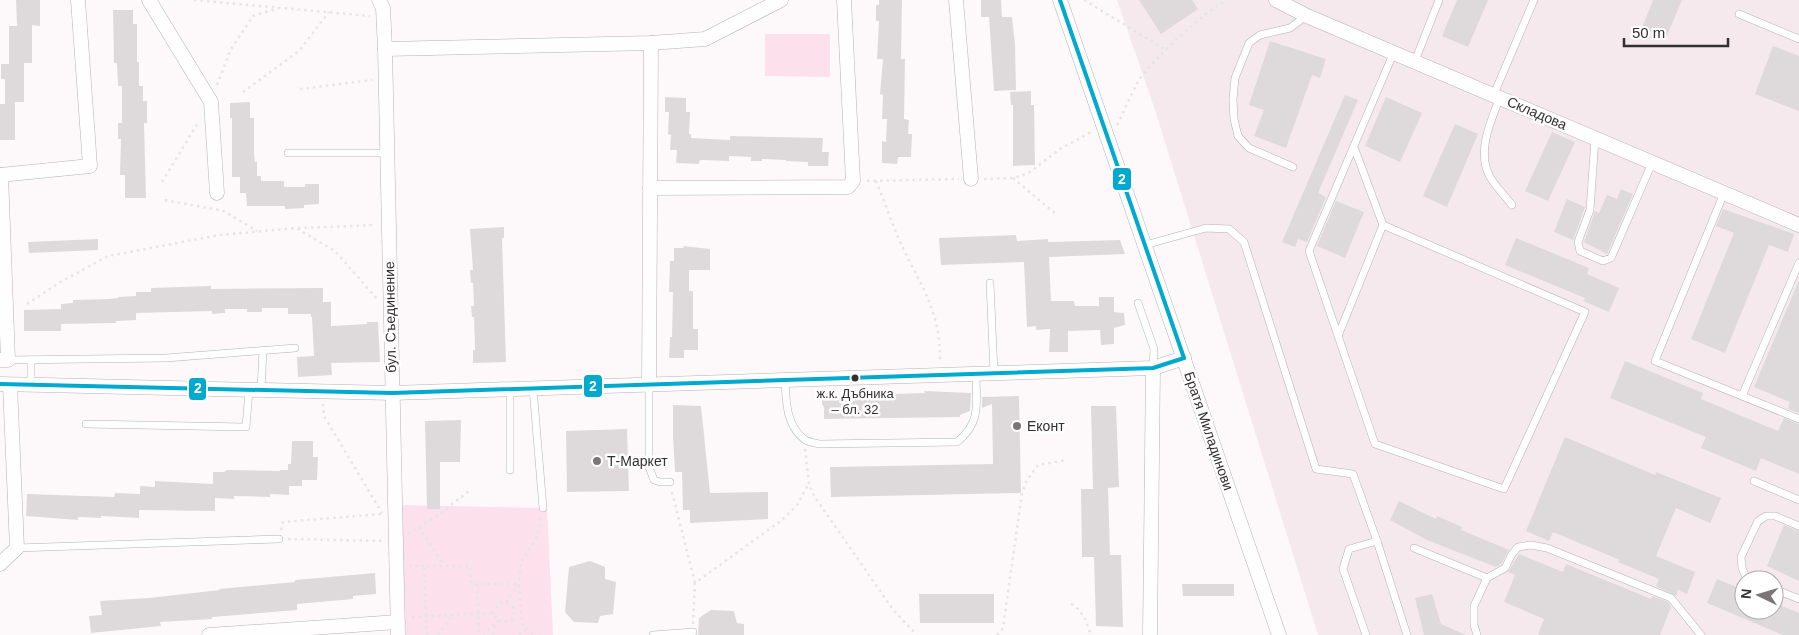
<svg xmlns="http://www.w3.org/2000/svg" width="1799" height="635" viewBox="0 0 1799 635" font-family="Arial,sans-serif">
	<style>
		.built { fill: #f5e9ee; fill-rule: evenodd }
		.green { fill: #fce0ec }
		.building { fill: #dedadc }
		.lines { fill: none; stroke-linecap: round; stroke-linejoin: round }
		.service-casing { stroke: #b6b2b4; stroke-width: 8 }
		.minor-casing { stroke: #b6b2b4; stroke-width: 15 }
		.path { stroke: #e6e5e5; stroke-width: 2.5; stroke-dasharray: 2.5 4; stroke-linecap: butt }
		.service { stroke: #fffefe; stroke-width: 7 }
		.minor { stroke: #fffefe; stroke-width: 14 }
		.bus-1-casing { stroke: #fff; stroke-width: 8 }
		.bus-1 { stroke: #00a9ce; stroke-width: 4 }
		.bus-dot { fill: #342f31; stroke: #fff; stroke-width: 2 }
		.poi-dot { fill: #7a7678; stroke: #fff; stroke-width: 2 }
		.labels { text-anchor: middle; stroke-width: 5; stroke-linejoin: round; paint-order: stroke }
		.bus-label { font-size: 13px; fill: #342f31; stroke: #fff }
		.street-label { font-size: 14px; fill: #342f31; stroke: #fff }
		.poi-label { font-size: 14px; fill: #342f31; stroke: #fff; text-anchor: start }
		.line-badge { stroke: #fff; stroke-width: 2 }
		.badge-label { font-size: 14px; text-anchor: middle; font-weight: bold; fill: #fff }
	</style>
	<rect width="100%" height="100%" fill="#fdf9fb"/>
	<!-- built -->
	<path class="built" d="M1117,0H1799V635H1318L1155,110ZM1744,580H1774V610H1744Z"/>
	<!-- green -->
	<g class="green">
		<polygon points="765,34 830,34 830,77 765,76"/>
		<polygon points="401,505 547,508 553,635 406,635"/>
	</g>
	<!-- building -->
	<g class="building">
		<polygon points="16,0 40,0 40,26 32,25 32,63 24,63 24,102 15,102 15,140 0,140 0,104 5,104 5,79 1,79 1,64 9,64 9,26 17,26"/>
		<polygon points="879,0 902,0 901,59 905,59 904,119 909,120 908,134 912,134 911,157 898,157 897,164 882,163 882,141 886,142 887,119 882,119 883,95 880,94 883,59 877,59 879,21 876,21 876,5 879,5"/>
		<polygon points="981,0 1001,0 1002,17 1012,17 1015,44 1016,90 994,91 989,17 981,17"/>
		<polygon points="1139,0 1192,0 1198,9 1161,34"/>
		<polygon points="1457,0 1488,0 1468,47 1442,36"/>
		<polygon points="1653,0 1682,0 1666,38 1642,28"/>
		<polygon points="113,10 133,10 133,24 137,24 137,62 139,62 139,86 143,86 143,101 147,101 147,123 144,123 146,198 125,198 125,175 120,175 121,139 118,139 118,123 122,123 122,86 118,86 117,63 114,63"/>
		<polygon points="1270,41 1326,59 1320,78 1312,75 1286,148 1254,136 1264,110 1249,105"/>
		<polygon points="1773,46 1799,56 1799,111 1755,94"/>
		<polygon points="1031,91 1031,105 1034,105 1035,165 1013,166 1013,105 1011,105 1010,92"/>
		<polygon points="1345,95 1358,100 1318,193 1326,197 1307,242 1298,239 1295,247 1282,242"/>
		<polygon points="665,97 686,98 686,112 690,112 689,134 691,134 691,138 730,140 730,136 823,138 822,152 829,152 828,166 808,166 808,162 786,161 786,160 762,159 762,161 751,161 751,157 729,156 729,161 700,160 699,164 676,163 677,150 670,150 671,135 668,134 669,112 665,112"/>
		<polygon points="1386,97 1422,113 1400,162 1365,146"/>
		<polygon points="250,102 250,118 254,118 254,154 255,162 257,162 257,176 261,176 261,181 284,181 284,187 305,187 305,184 319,184 319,204 304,205 304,208 285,209 285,206 247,206 246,193 240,193 240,177 232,177 232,118 230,118 230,103"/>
		<polygon points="1455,124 1478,134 1447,207 1423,196"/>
		<polygon points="1552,132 1575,142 1548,201 1525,191"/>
		<polygon points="1621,189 1633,194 1607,254 1584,242 1595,211 1599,213 1607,195 1617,199"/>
		<polygon points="1567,199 1585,207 1573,240 1554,232"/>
		<polygon points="1336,201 1364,212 1345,258 1317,246"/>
		<polygon points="1723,209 1794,234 1788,252 1769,245 1725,353 1691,339 1734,233 1716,226"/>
		<polygon points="504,227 504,238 502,238 506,362 473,363 473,350 475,350 475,346 474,317 472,317 471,306 474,306 473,283 471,283 470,270 473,270 470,229"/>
		<polygon points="1016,235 1017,241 1048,239 1048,242 1120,240 1125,254 1049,257 1051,301 1074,301 1075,306 1099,306 1099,297 1114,297 1114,312 1124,313 1125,325 1114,328 1114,344 1101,345 1100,330 1068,331 1068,352 1049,352 1050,329 1036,330 1036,326 1027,327 1024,262 941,265 939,238"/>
		<polygon points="1516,238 1589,268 1587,274 1619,288 1609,312 1583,301 1585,298 1505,265"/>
		<polygon points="98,239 98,250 29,253 28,242"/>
		<polygon points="683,246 710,249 710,270 689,270 689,291 693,291 693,329 698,329 698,350 684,350 684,358 669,358 670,337 672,337 673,292 669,292 670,261 674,261 674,248 684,248"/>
		<polygon points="1799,280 1799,413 1788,409 1790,402 1754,387"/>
		<polygon points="211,286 211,289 323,288 323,302 331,302 331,326 367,324 367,322 378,322 380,362 331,363 332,375 298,377 297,357 314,356 312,317 311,317 311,314 288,314 288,308 262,308 262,312 247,312 247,309 225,309 225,313 212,314 212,311 136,313 136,320 116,321 116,323 61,324 61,331 24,331 24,310 61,309 61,304 73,303 73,300 108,299 118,298 118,297 136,296 136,292 151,292 151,288"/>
		<polygon points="1625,361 1703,393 1701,399 1778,431 1784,418 1799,424 1799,474 1761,458 1756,471 1701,448 1706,437 1610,398"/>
		<polygon points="924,391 971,393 970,411 960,415 960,417 824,419 824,407 822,404 822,400 827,396 925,393"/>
		<polygon points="1019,396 1021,493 831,497 830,467 993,464 992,404 982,408 982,397"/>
		<polygon points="673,405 701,406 710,493 768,492 768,519 690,523 690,510 683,510 682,472 675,472 673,437"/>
		<polygon points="1091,406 1116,406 1119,487 1108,488 1110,555 1121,555 1123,627 1096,626 1094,557 1082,557 1081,489 1093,489"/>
		<polygon points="461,420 460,462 440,462 440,509 427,509 425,421"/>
		<polygon points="627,429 629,491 567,492 566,431"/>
		<polygon points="1565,437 1655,475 1656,472 1721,498 1710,523 1676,508 1656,556 1695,572 1687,594 1678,590 1676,596 1656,586 1659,579 1618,562 1620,560 1553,532 1549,541 1526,531"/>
		<polygon points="292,441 313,441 313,457 318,457 317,480 302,480 302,486 289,486 289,495 270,494 270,497 234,496 234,499 215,498 215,511 139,510 139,518 101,516 101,518 78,517 78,520 26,516 27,494 114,497 115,493 140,494 140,486 155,487 155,481 213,484 213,472 224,472 227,470 280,471 280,470 288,470 288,464 291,464"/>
		<polygon points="1399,501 1436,519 1437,516 1462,527 1461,530 1509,550 1501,564 1496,567 1427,540 1390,520"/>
		<polygon points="1784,525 1799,531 1799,581 1767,566"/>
		<polygon points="1519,554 1563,572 1566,564 1651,599 1652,596 1668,602 1671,607 1660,635 1538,635 1544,619 1504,602 1515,575 1508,572"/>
		<polygon points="590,561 605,567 605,579 616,582 613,614 600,616 598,623 574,622 565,612 569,567"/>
		<polygon points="375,573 376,594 353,596 353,599 297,604 297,610 212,617 212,619 160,622 161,626 91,633 89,616 102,615 100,601 149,598 220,590 219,589 295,582 295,580"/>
		<polygon points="1717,579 1744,590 1744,610 1774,610 1774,603 1799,613 1799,635 1783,635 1707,603"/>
		<polygon points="1182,584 1234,584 1234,596 1183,596"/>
		<polygon points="919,594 994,594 994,623 920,623"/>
		<polygon points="1432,594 1441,624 1466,635 1424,635 1415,598"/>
		<polygon points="711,610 734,611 737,623 744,624 744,635 698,635 699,618"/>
	</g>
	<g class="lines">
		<defs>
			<g id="service">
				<polyline points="1739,14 1799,39"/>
				<polyline points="1415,61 1439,0"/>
				<polyline points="1494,94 1534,0"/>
				<path d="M1500,97C1491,121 1476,152 1490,177C1496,187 1505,196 1512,205"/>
				<polyline points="1595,138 1590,210 1578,242 1580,251 1603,261 1611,258 1652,163"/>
				<polyline points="1354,147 1383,225 1585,312 1504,489 1375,444 1309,251 1394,52"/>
				<polyline points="288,153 387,153"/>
				<polyline points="1293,167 1249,148 1238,136 1234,119 1233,99 1235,78 1249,43 1260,35 1290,28 1306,16"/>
				<polyline points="1724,193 1655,361 1799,419"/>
				<polyline points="1145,245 1206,228 1229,229 1244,242 1316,469 1353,474 1377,541 1407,635"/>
				<polyline points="990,283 994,373"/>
				<polyline points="1138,303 1154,349 1153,368"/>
				<polyline points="1338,336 1383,225"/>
				<polyline points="8,360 166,358 295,348"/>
				<path d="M785,380C786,401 786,425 804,439C808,442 815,443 819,444L957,442C982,422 976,403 976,374"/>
				<polyline points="31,385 31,360"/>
				<polyline points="649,385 649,467 654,480 660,482 670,482"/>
				<polyline points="533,388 543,508"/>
				<polyline points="510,389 510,470"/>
				<polyline points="261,390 263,350"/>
				<polyline points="1742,396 1799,263"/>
				<polyline points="86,424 246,427 249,390"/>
				<polyline points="1754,481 1799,500"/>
				<polyline points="17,548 279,539"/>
				<polyline points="1414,548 1487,578"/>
				<polyline points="1753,580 1746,577 1742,568 1741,557 1758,521 1766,516 1775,516 1799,526"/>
				<polyline points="1774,589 1799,599"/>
				<polyline points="653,635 693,632"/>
				<polyline points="1366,635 1343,569 1349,549 1377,541"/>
				<polyline points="1477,635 1474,625 1474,606 1487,578 1505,568 1512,554 1518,547 1531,545 1547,548 1671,598 1701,635"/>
			</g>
			<g id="minor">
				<polyline points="149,0 211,102 217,193"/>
				<polyline points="379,0 383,8 385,49 398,635"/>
				<polyline points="956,0 971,179"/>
				<polyline points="1060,0 1279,635"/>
				<polyline points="1276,0 1307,16 1799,225"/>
				<polyline points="385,49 651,43 705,39 781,0"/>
				<polyline points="0,175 90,166 78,0"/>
				<polyline points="650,188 848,187 853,181 844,0"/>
				<polyline points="0,360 8,360 1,175"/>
				<polyline points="0,384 392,393 1153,368 1184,358"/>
				<polyline points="649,385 651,43"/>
				<polyline points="0,564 17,548 10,385"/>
				<polyline points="209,635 398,622"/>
				<polyline points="1150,635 1153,368"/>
			</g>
		</defs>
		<!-- service casing -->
		<use href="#service" class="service-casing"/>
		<!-- minor casing -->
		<use href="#minor" class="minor-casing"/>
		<!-- path -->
		<g class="path">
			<polyline points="194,0 370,16"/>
			<polyline points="1084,0 1166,50"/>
			<polyline points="217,85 231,49 253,16 279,8"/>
			<polyline points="300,89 372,80"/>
			<polyline points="243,92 299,51 329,12"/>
			<path d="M1117,125C1125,110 1131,94 1139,80C1154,58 1204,12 1227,0"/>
			<polyline points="1013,178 1058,216"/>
			<polyline points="984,179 1013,178 1027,174 1060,149 1093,131"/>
			<polyline points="867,181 959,179"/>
			<path d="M876,181C885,202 892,225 902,246C922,288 941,312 940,362"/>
			<polyline points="162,182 199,121"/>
			<polyline points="165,200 224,211 257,231"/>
			<polyline points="298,228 375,225"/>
			<polyline points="27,304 59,283 108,256 220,235 296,228 335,251 378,300"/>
			<polyline points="323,404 324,416 382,513"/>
			<polyline points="805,449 809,484 814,496 894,611 917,635"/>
			<polyline points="672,492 695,583"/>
			<polyline points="419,527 441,561 441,566"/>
			<polyline points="281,530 283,522 381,514"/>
			<polyline points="408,534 440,514 469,491"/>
			<polyline points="288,539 382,541"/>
			<polyline points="409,566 424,566"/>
			<polyline points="477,584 479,635"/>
			<polyline points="506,602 519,584 521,562 537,537 541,517"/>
			<path d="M1071,604C1083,610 1087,623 1091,635"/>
			<path d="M412,617L493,613L498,621L503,622L512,620L514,615V608C506,599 497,602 493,613"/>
			<polyline points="693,624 695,583 782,520 797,505 808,485"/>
			<polyline points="427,635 424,566 470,566 471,584 519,584 522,624 533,635"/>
			<polyline points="438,635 453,615"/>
			<polyline points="483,635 498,621 493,630 493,635"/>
			<polyline points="519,635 526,629"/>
			<polyline points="997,635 1003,628 1022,493 1027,480 1038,465 1067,460"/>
		</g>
		<!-- service -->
		<use href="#service" class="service"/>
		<!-- minor -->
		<use href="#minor" class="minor"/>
		<defs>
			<g id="bus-1">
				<polyline points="1060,0 1184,358"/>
				<polyline points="0,384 392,393 1153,368 1184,358"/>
			</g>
		</defs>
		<!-- bus-1 casing -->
		<use href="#bus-1" class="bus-1-casing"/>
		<!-- bus-1 -->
		<use href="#bus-1" class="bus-1"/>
	</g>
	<!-- markers -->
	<circle class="bus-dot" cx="855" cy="378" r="4.5"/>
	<g class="poi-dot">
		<circle cx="1017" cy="426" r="5"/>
		<circle cx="597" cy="461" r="5"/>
	</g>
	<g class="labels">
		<!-- bus labels -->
		<g class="bus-label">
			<text x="855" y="398">ж.к. Дъбника<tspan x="855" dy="16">– бл. 32</tspan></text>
		</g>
		<!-- street labels -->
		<g class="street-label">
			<text transform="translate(1537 113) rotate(23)" y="5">Складова</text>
			<text transform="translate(390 317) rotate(-91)" y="5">бул. Съединение</text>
			<text transform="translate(1209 431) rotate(71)" y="5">Братя Миладинови</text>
		</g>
		<!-- poi labels -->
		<g class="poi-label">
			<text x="1027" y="431">Еконт</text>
			<text x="607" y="466">Т-Маркет</text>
		</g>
	</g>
	<g class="line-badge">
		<rect x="1112" y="167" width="20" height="24" rx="5" fill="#00a9ce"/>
		<rect x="583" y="374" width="20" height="24" rx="5" fill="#00a9ce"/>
		<rect x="188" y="377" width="19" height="24" rx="5" fill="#00a9ce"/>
	</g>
	<g class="badge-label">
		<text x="1122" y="184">2</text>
		<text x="593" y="391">2</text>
		<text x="198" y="393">2</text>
	</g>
	<!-- north arrow -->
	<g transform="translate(1759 595) rotate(275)"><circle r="24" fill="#ffffff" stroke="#aeacad"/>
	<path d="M0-4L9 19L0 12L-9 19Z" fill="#7a7678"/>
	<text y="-8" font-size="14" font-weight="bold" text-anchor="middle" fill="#342f31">N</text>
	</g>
	<!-- scale -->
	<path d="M1624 38v8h104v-8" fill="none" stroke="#342f31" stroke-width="2.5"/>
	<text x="1632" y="38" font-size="15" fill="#342f31" stroke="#ffffff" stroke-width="4" paint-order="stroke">50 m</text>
</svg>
